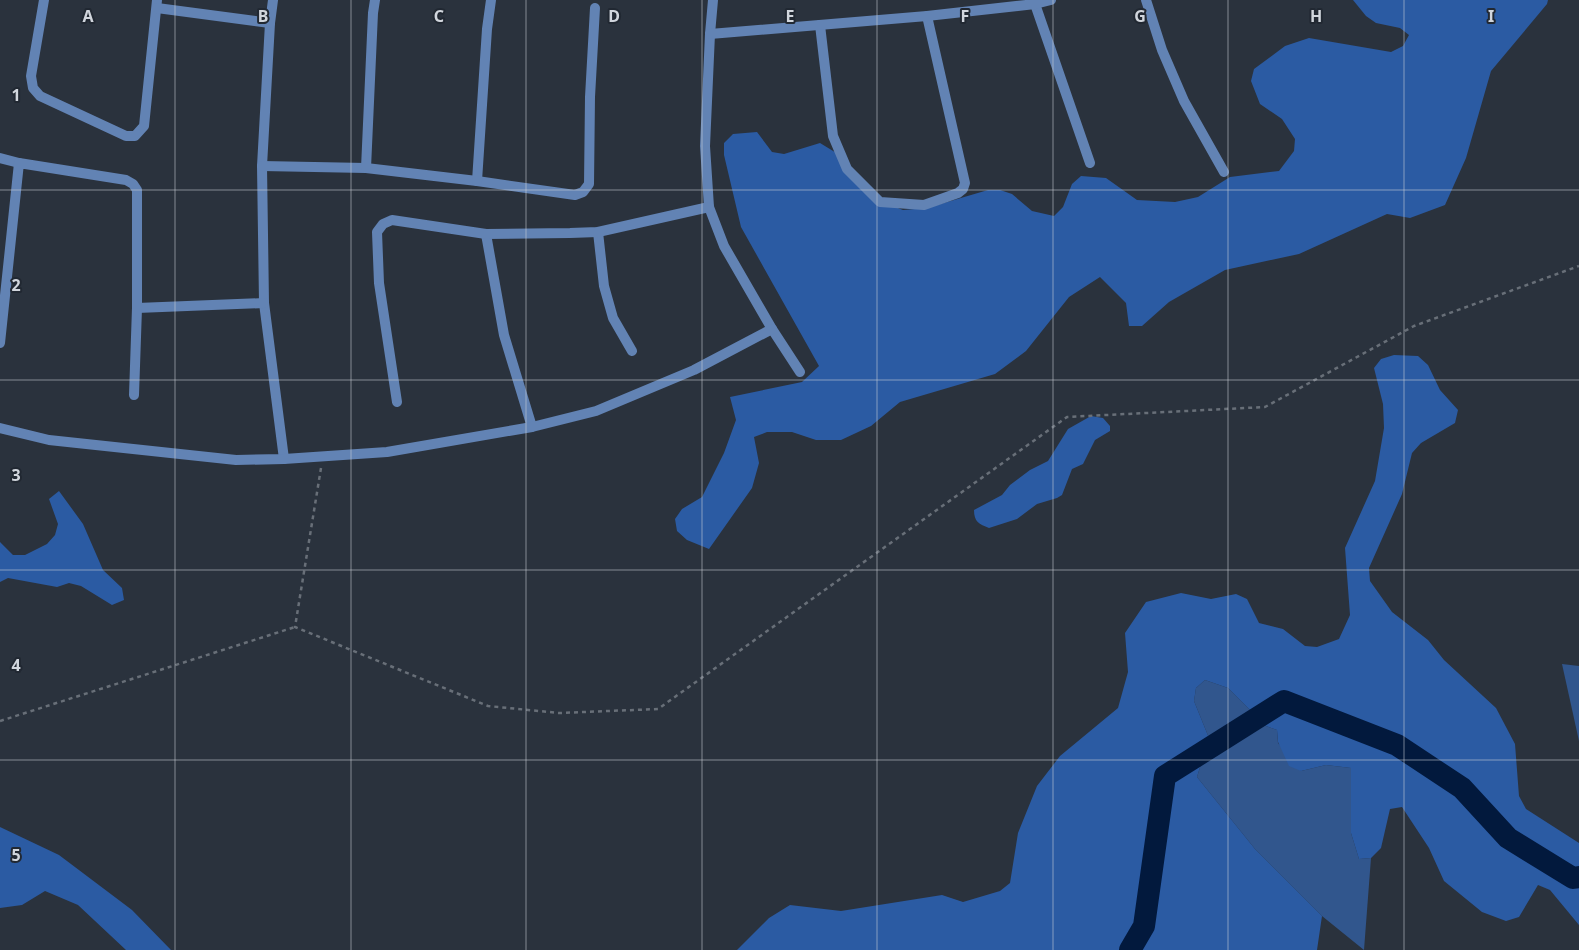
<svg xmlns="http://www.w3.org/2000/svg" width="1579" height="950" viewBox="0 0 1579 950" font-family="'Noto Sans',sans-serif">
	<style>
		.green { fill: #31568d }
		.forest { fill: #2b5ba3 }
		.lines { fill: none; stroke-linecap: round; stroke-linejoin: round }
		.river { stroke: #02193d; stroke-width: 22 }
		.path { stroke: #686f78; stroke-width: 2.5; stroke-dasharray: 4 4; stroke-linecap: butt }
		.street { stroke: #6283b4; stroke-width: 10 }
		.grid { fill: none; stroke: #d1d6dd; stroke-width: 1; stroke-opacity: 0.55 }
		.grid-label { font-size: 16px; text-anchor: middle; font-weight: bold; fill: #d1d6dd; stroke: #212832; stroke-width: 4; stroke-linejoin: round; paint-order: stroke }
	</style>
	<rect width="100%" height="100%" fill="#2a323d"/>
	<!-- green -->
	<g class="green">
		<polygon points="1562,664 1579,666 1579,741"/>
		<polygon points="1205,680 1228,688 1266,726 1277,730 1278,743 1301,771 1326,765 1351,768 1351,833 1359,859 1371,858 1364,950 1322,916 1255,849 1197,777 1209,738 1194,701 1196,688"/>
	</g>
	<!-- forest -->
	<g class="forest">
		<polygon points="1353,0 1548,0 1547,4 1491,71 1466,158 1445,205 1410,218 1387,214 1299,254 1225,270 1169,302 1142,326 1129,326 1126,303 1100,277 1069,297 1026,351 995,374 900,402 871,426 841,440 816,440 792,432 767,432 754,437 759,463 752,488 709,549 687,540 677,531 675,519 682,509 702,497 724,453 736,420 730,397 802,382 819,366 741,227 724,155 724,143 733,134 757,132 772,152 784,154 820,143 838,154 880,201 903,210 927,208 988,190 1000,190 1012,194 1032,211 1054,216 1063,207 1072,184 1081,176 1106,178 1137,200 1175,202 1198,197 1230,177 1279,171 1294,151 1295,139 1282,119 1260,104 1251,81 1254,69 1285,46 1309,38 1391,52 1403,46 1409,35 1400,28 1376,23 1366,16"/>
		<polygon points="1394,355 1418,356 1428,365 1440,390 1458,410 1455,423 1421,443 1412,453 1402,494 1369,568 1370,581 1392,612 1428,640 1444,660 1496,708 1515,744 1519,796 1526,809 1579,843 1579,925 1550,890 1538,885 1519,917 1506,921 1482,912 1444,881 1429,848 1402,807 1390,809 1381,848 1371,858 1359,859 1351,833 1351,768 1326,765 1301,771 1289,766 1278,742 1277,730 1266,726 1228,688 1205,680 1196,688 1194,701 1209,738 1197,777 1255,849 1322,916 1317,950 737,950 769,918 790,905 841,911 942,895 963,902 1000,891 1010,883 1018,833 1037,786 1060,756 1118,708 1128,672 1125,633 1146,602 1181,593 1211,599 1236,594 1247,599 1259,623 1283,629 1305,646 1317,647 1339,639 1350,615 1345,548 1375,481 1384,428 1383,404 1374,368 1381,359"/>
		<path d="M1091,416L1103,418L1110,426V431L1095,440L1083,464L1072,469L1062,495L1057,498L1037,504L1017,519L989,528C979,524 974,522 974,510L1002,495L1010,485L1030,470L1048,461L1068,429Z"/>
		<polygon points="59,491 83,524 103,570 122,588 124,600 112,605 81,586 69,583 57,587 8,578 0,582 0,542 13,555 25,555 47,544 55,535 58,524 49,499"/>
		<polygon points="0,827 59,855 132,910 171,950 126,950 78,905 45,891 22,905 0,908"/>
	</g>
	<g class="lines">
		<!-- river -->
		<polyline class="river" points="1130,950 1144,926 1165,776 1284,701 1397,745 1462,788 1508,838 1573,878 1579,877"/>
		<!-- path -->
		<g class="path">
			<polyline points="321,468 295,627 488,706 559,713 658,709 1067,417 1265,407 1414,326 1579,266"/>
			<polyline points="0,721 295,627"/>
		</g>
		<!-- street -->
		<g class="street">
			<polyline points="44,0 31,76 33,88 40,96 126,136 135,136 144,126 157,0"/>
			<polyline points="273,0 270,23 262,166 264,303 284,459"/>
			<polyline points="713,0 710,34 705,146 709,207 724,246 772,329 800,372"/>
			<polyline points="1146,0 1162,50 1184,101 1224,172"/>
			<polyline points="1035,4 1090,163"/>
			<polyline points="157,8 270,23"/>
			<polyline points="820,25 833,136 847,169 880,202 924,205 958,193 963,189 965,183 927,16"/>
			<polyline points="710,34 927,16 1035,4 1051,0"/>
			<polyline points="0,158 19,163"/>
			<polyline points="262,166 366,168 477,181 575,195 583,192 589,184 590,97 595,8"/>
			<polyline points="366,168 373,13 375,0"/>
			<polyline points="477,181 487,29 491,0"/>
			<polyline points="598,232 604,286 613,318 632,351"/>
			<polyline points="486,234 504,335 532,427"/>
			<polyline points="137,308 264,303"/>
			<polyline points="0,343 19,163 126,180 133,184 137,190 137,308 134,395"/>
			<polyline points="397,402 379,283 377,232 383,224 392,220 486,234 570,233 598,232 709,207"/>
			<polyline points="0,428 49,440 236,460 284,459 387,452 532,427 596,411 694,370 772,329"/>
		</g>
	</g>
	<!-- grid -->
	<path class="grid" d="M175,0V950M351,0V950M526,0V950M702,0V950M877,0V950M1053,0V950M1228,0V950M1404,0V950M0,190H1579M0,380H1579M0,570H1579M0,760H1579"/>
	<g class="grid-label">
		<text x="88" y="22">A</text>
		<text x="263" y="22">B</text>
		<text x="439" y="22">C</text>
		<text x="614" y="22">D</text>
		<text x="790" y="22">E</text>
		<text x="965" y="22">F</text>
		<text x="1140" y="22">G</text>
		<text x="1316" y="22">H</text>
		<text x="1491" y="22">I</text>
		<text x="16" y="101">1</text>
		<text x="16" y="291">2</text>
		<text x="16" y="481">3</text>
		<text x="16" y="671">4</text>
		<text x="16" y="861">5</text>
	</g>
</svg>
